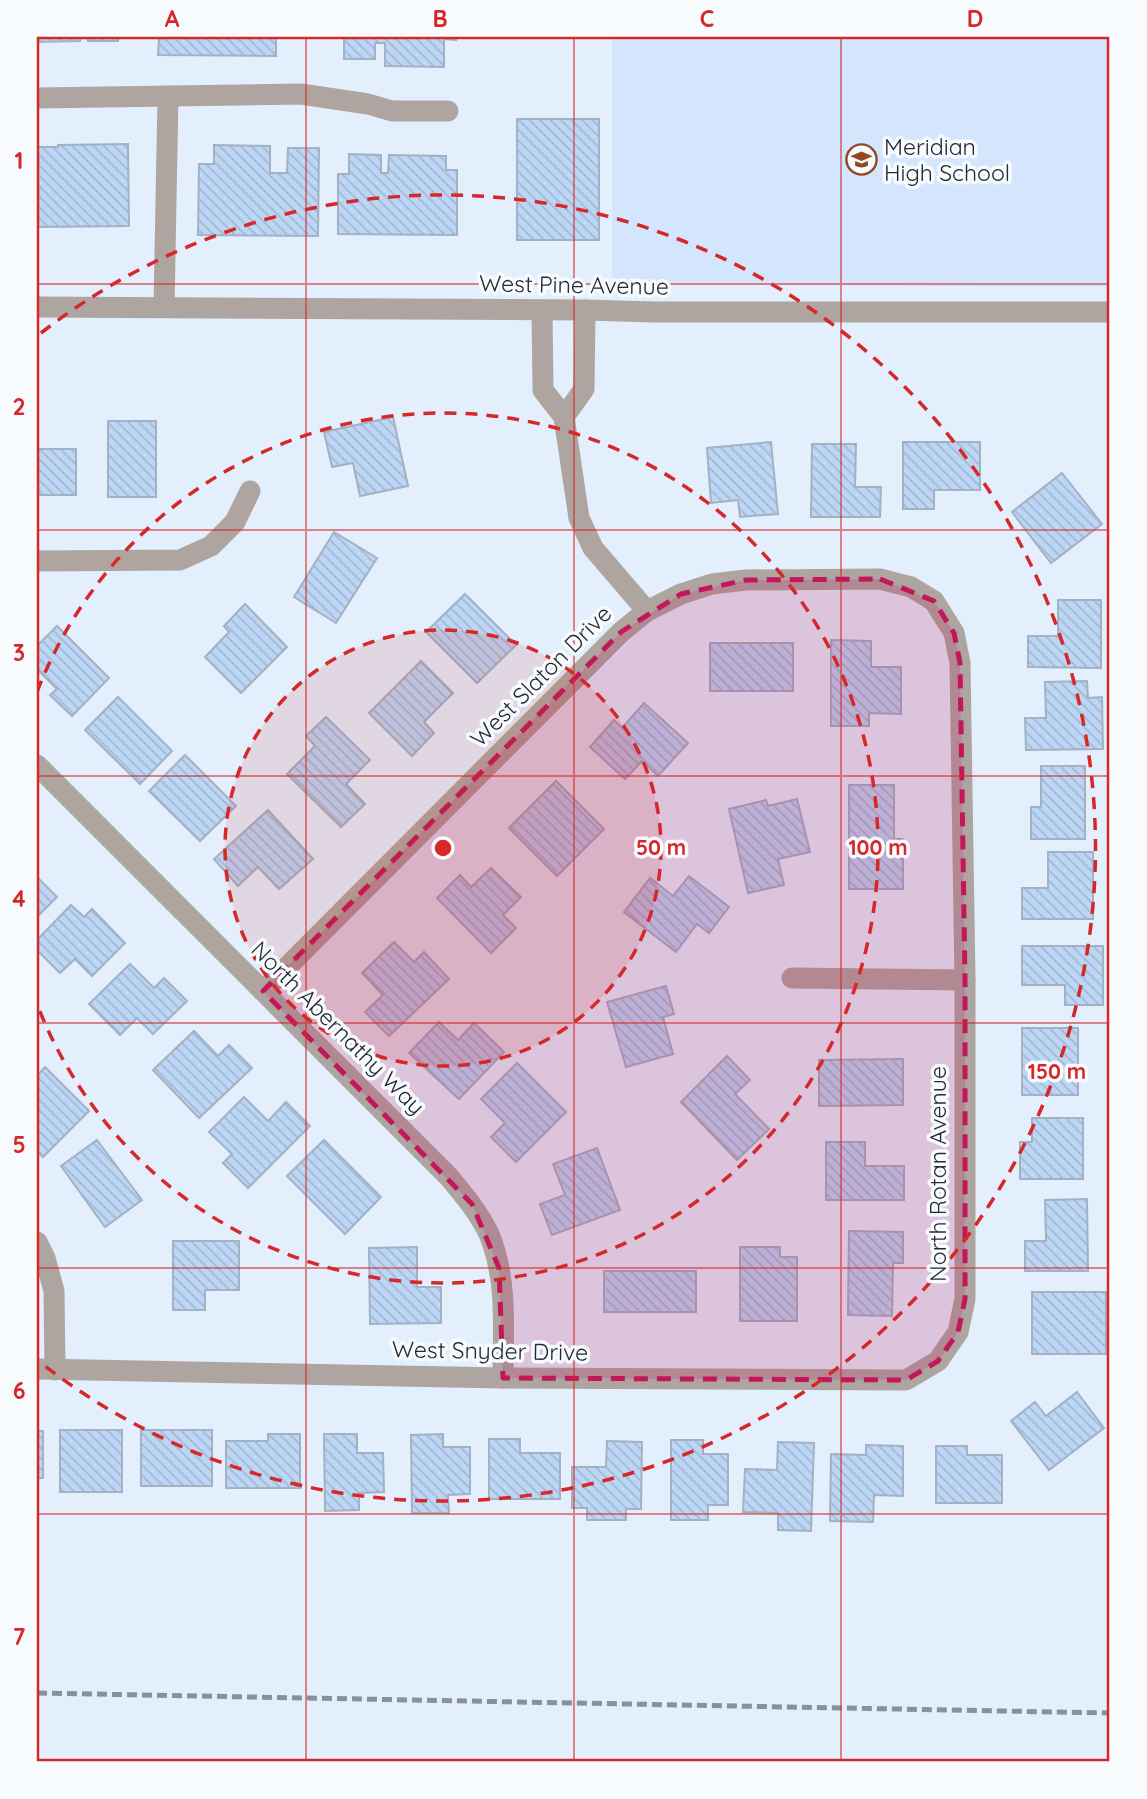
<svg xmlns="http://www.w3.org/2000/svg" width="1147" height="1799" viewBox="0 0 1147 1799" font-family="Quicksand,sans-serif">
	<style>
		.built { fill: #d3e6fe }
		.building { fill: url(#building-back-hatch); stroke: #a3b1c2; stroke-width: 2 }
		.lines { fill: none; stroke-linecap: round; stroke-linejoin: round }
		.minor { stroke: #aea5a0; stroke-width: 21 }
		.rail { stroke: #88909b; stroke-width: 5; stroke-dasharray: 10 5; stroke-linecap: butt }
		.marked { fill: #c2185b; fill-opacity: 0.2; stroke: #c2185b; stroke-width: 5; stroke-dasharray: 14 9; stroke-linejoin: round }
		.grid { fill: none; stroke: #d62828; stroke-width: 2; stroke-opacity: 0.55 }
		.ring { fill: none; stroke: #d62828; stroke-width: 3.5; stroke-dasharray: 12 9 }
		.labels { text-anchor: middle; stroke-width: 7; stroke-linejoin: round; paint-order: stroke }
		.poi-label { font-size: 23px; fill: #252a31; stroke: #f8fbfe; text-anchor: start }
		.street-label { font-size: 23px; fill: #252a31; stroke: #f8fbfe }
		.centre { fill: #d62828; stroke: #f8fbfe; stroke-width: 3.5 }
		.ring-label { font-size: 21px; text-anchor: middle; font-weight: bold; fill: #d62828; stroke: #f8fbfe; stroke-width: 7; stroke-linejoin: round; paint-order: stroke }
		.neatline { fill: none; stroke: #d62828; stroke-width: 2.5 }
		.grid-label { font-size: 23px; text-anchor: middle; font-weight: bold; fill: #d62828 }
	</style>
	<defs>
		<pattern id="building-back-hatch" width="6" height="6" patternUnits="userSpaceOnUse" patternTransform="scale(1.75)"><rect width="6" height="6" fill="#bcd6f5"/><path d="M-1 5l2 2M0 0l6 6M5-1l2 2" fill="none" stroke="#a1b8d2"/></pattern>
	</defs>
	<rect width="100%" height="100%" fill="#e3effd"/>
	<!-- built -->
	<polygon class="built" points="612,37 1110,37 1110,287 612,284"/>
	<!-- building -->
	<g class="building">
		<polygon points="37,37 80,37 80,41 37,42"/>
		<rect x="88" y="37" width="30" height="4"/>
		<polygon points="159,37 276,37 276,56 158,55"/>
		<polygon points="344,37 456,37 456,40 444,39 444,67 385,66 385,43 375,43 375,59 344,59"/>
		<rect x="517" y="119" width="82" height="121"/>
		<polygon points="128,144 129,226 37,227 37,147 58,147 58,145"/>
		<polygon points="214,145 270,146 270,173 287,173 288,148 319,148 318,236 198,235 199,164 214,164"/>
		<polygon points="349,154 381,155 381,173 388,173 389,155 446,156 446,170 457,170 457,235 338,234 338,174 349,174"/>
		<polygon points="393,417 408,486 360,496 353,463 332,467 324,432"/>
		<rect x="108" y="421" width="48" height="76"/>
		<polygon points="771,442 778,514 740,517 738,500 711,503 707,448"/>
		<polygon points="903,442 980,442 980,490 934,490 934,509 903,509"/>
		<polygon points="812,444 856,444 855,487 881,487 880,517 811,517"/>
		<rect x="37" y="449" width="39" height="46"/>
		<polygon points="1062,473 1102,524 1051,563 1012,512"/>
		<polygon points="334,532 377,558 336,623 294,597"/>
		<polygon points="465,594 516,645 477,683 426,632"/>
		<polygon points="1058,600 1101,600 1101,668 1028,667 1028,636 1058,636"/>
		<polygon points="245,604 287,647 241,693 205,657 229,632 224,626"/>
		<polygon points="57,626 109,678 72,716 50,695 57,689 37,669 37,646"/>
		<polygon points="831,640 871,641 871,667 901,667 901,714 869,713 869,726 831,726"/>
		<rect x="710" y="643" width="83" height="48"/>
		<polygon points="421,661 453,693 424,722 434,733 412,756 369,713"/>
		<polygon points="1087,681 1088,698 1102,697 1103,749 1026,750 1025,718 1046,718 1045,682"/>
		<polygon points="118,697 172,751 140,784 85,730"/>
		<polygon points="644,703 688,743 658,776 642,761 625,779 590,747 614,720 622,728"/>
		<polygon points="326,717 370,760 346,784 365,804 341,827 287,774 315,746 306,736"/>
		<polygon points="185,755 236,806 200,841 149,791"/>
		<polygon points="1041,766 1085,766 1085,839 1031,839 1031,807 1041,807"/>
		<polygon points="556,781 604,829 557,876 509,828"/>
		<polygon points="849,785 894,785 894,839 903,839 903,889 849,889"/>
		<polygon points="797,799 810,852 778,859 784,885 748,893 729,809 766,800 768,806"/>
		<polygon points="268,810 313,859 279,889 258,867 238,886 214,859"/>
		<polygon points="1048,852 1093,852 1093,919 1022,919 1022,888 1048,888"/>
		<polygon points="491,868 521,897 503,915 516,928 491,953 437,898 460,875 471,887"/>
		<polygon points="689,876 729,907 709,933 697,924 676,952 624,912 650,878 673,896"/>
		<polygon points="37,877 57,897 37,917"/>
		<polygon points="71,905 84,917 92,909 125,943 92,976 75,959 60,973 37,950 37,940"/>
		<polygon points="394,942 414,962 424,952 449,979 389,1036 365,1012 383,995 362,973"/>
		<polygon points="1022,946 1103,946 1103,1005 1065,1005 1065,985 1022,985"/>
		<polygon points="130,964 154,988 164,978 187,1001 153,1034 137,1018 120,1035 89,1004"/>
		<polygon points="666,986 674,1014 663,1017 673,1054 626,1067 607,1002"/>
		<polygon points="439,1022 458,1040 474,1023 504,1052 459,1099 409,1053"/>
		<rect x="1022" y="1028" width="56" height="67"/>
		<polygon points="194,1031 218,1056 229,1045 252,1068 199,1118 153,1070"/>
		<polygon points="727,1056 750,1080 735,1094 769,1129 737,1160 681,1102"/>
		<polygon points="903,1059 903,1105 819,1106 819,1060"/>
		<polygon points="517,1063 566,1112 516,1162 491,1137 505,1123 481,1099"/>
		<polygon points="45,1067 89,1111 43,1157 37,1151 37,1076"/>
		<polygon points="244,1097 268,1121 286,1102 310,1126 248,1188 223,1163 232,1154 209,1132"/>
		<polygon points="1032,1118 1083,1118 1083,1179 1020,1179 1020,1142 1032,1142"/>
		<polygon points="97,1140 142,1200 105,1227 61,1166"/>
		<polygon points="324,1140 381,1197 345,1234 287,1176"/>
		<polygon points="826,1142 865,1142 865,1166 904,1166 904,1200 826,1200"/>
		<polygon points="597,1148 620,1210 552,1235 540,1204 565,1195 553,1164"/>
		<polygon points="1087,1199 1088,1271 1025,1271 1025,1241 1046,1241 1045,1200"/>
		<polygon points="849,1231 903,1232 903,1263 893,1263 892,1316 848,1315"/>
		<polygon points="173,1241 239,1241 239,1290 205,1290 205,1310 173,1310"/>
		<polygon points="417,1247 417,1287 441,1287 441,1323 370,1324 369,1248"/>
		<polygon points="740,1247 780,1247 780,1257 797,1257 797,1321 740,1321"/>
		<rect x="604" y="1271" width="92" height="41"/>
		<rect x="1032" y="1292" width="74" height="62"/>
		<polygon points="1077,1392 1104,1428 1049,1470 1011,1421 1035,1402 1046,1416"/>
		<rect x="60" y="1430" width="62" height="62"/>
		<rect x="141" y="1430" width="71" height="56"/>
		<rect x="37" y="1431" width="6" height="47"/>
		<polygon points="268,1434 300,1434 300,1488 226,1488 226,1441 268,1441"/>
		<polygon points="324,1434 357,1434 357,1453 383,1453 384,1492 359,1493 359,1510 325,1511"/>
		<polygon points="443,1434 443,1447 470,1447 470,1494 448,1495 449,1513 412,1513 411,1435"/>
		<polygon points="489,1439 520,1439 520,1453 560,1453 560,1499 489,1499"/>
		<polygon points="671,1440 703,1440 703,1454 728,1454 728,1505 708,1505 708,1520 671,1520"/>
		<polygon points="607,1441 642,1442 641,1509 626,1509 626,1520 587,1520 587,1508 572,1508 572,1467 606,1467"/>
		<polygon points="778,1442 814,1443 811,1531 778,1530 778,1513 743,1512 745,1469 777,1470"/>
		<polygon points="866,1445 903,1446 903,1496 874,1495 873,1522 830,1521 831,1454 866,1455"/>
		<polygon points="936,1446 967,1446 967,1455 1002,1455 1002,1503 936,1503"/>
	</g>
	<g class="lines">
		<!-- minor -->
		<g class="minor">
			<polyline points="37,98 301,94 368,104 392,111 448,111"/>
			<polyline points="37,307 585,310 655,312 1110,312"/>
			<polyline points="164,307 168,96"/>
			<polyline points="542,310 543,390 564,417 584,389 585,310"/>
			<polyline points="564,417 579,518 593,548 647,611"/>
			<polyline points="37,561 180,560 211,546 235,522 250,491"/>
			<path d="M37,765L449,1177C464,1195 479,1213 489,1234C508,1280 503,1330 503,1378"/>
			<polyline points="792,978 965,980"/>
			<polyline points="37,1242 45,1258 54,1291 55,1370"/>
			<polyline points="37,1369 503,1378 906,1380 938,1361 958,1332 965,1299 965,980 960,663 954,633 934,601 911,587 880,579 746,580 712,584 681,594 647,611 621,632 263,991"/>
		</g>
		<!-- rail -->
		<polyline class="rail" points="37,1693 1110,1713"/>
	</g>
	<!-- marked area -->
	<path class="marked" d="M880,579L934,601L954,633L960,663L965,980V1299L958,1332L938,1361L906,1380L503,1378L499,1268L472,1204L263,991L621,632L681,594L746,580Z"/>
	<!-- grid -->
	<path class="grid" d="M306,37V1762M574,37V1762M841,37V1762M37,284H1110M37,530H1110M37,776H1110M37,1023H1110M37,1268H1110M37,1514H1110"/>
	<!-- distance rings -->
	<circle cx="443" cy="848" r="218" fill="#d62828" fill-opacity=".12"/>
	<g class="ring">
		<circle cx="443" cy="848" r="218"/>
		<path d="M37 692A435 435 0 1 1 37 1004"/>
		<path d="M41 333A653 653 0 1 1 41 1363"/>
	</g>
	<!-- icons -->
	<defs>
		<symbol id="school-ring" viewBox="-11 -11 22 22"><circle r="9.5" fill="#f8fbfe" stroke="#8f4923" stroke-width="1.5"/><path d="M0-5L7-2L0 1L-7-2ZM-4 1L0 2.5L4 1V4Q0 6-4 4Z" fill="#8f4923"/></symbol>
	</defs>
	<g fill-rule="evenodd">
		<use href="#school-ring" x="844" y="142" width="35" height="35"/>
	</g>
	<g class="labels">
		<!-- poi labels -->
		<g class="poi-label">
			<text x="884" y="155">Meridian<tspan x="884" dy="26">High School</tspan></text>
		</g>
		<!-- street labels -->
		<g class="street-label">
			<text transform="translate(574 285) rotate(1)" y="8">West Pine Avenue</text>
			<text transform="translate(541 676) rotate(-45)" y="8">West Slaton Drive</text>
			<text transform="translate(338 1028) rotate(45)" y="8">North Abernathy Way</text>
			<text transform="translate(938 1174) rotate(-90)" y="8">North Rotan Avenue</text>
			<text transform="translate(490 1351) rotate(1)" y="8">West Snyder Drive</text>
		</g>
	</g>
	<circle cx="443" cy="848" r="10" class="centre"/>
	<g class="ring-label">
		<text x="661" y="855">50 m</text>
		<text x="878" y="855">100 m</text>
		<text x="1057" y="1079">150 m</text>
	</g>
	<!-- border -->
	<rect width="1147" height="1799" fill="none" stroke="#f8fbfe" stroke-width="77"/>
	<rect x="38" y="38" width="1070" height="1722" class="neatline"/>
	<g class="grid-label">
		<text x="172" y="27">A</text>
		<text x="440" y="27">B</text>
		<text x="707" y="27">C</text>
		<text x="975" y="27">D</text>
		<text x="19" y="169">1</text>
		<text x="19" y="415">2</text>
		<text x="19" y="661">3</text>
		<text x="19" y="907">4</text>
		<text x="19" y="1153">5</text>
		<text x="19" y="1399">6</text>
		<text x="19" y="1645">7</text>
	</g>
</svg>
